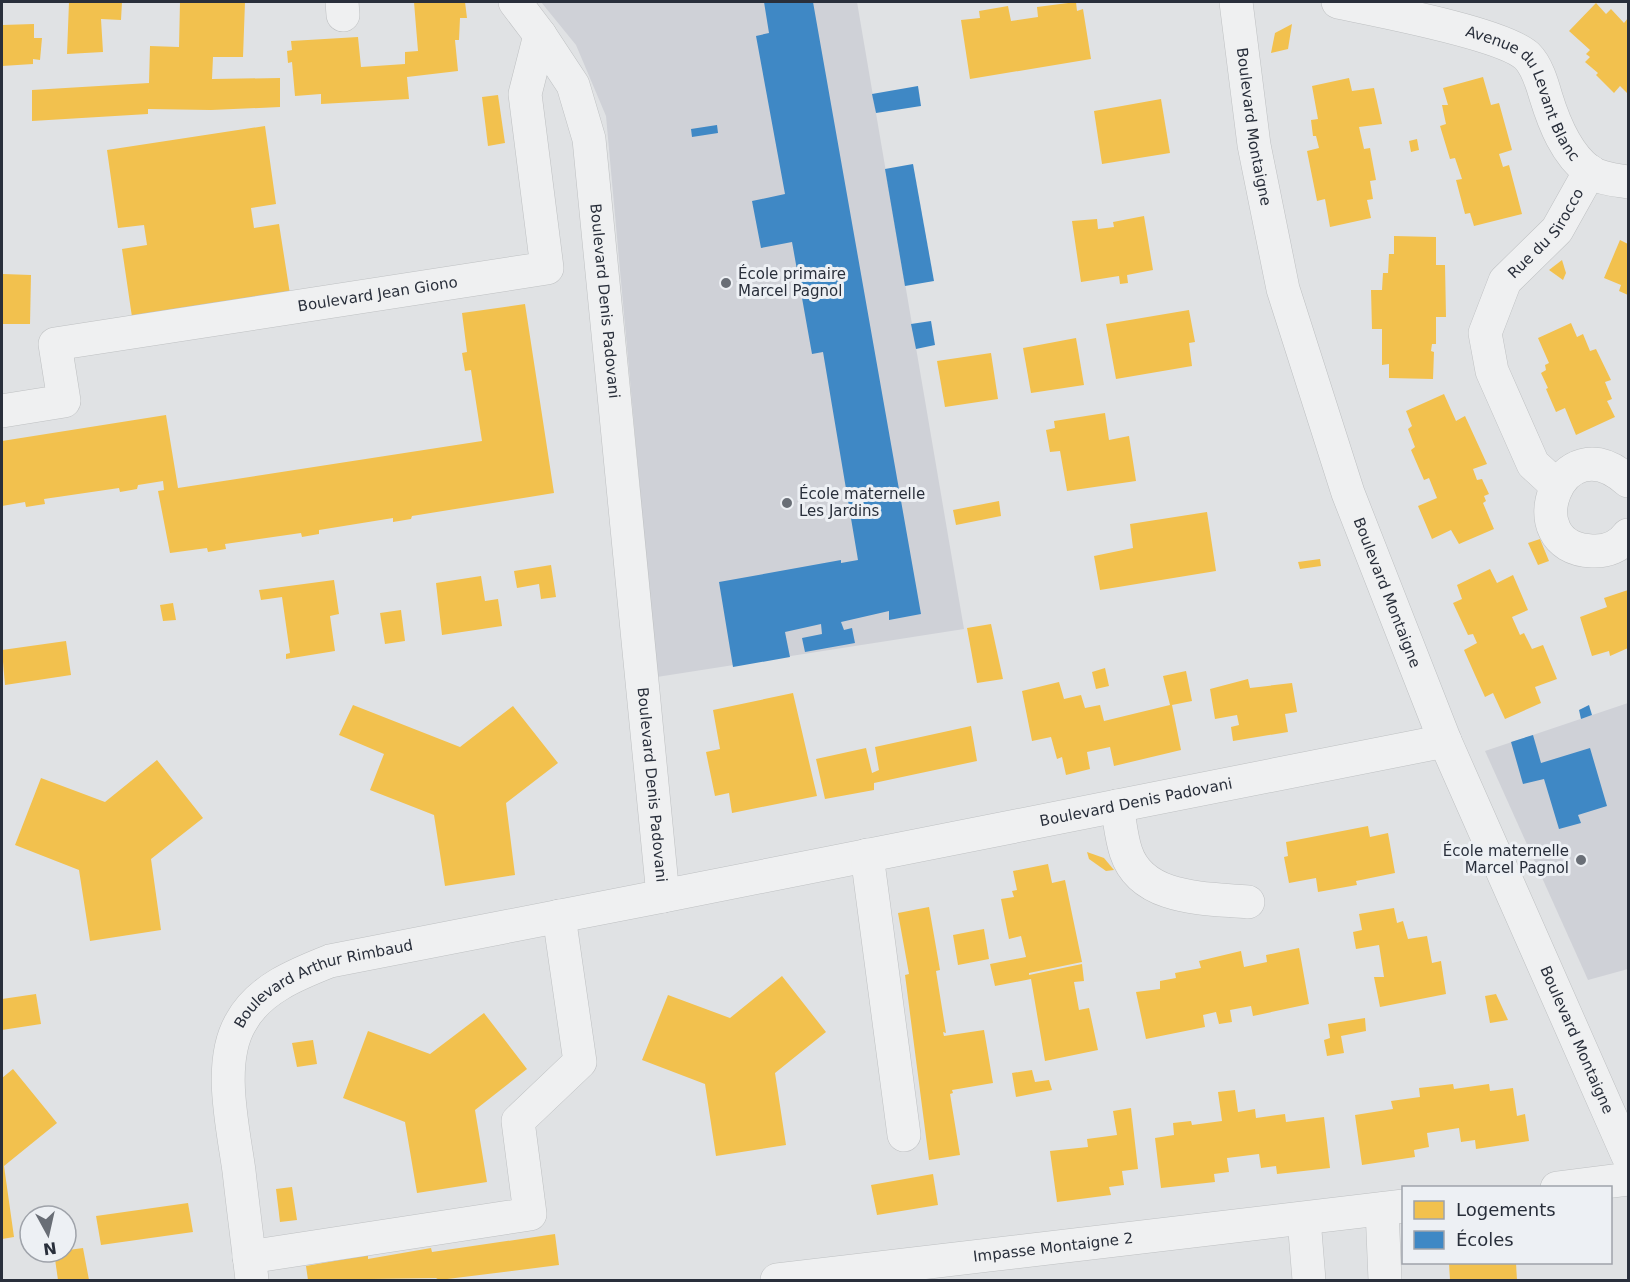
<svg xmlns="http://www.w3.org/2000/svg" width="1630" height="1282" viewBox="0 0 1630 1282" font-family="'DejaVu Sans',sans-serif">
	<style>
		.built { fill: #cfd1d7 }
		.homes { fill: #f2c14e }
		.schools { fill: #3f88c5 }
		.lines { fill: none; stroke-linecap: round; stroke-linejoin: round }
		.street-casing { stroke: #bec0c2; stroke-width: 34 }
		.street { stroke: #eff0f1; stroke-width: 33 }
		.poi-dot { fill: #696e76; stroke: #edf0f4; stroke-width: 2 }
		.labels { text-anchor: middle; stroke-width: 6; stroke-linejoin: round; paint-order: stroke }
		.street-label { font-size: 15px; fill: #292f3b; stroke: #edf0f4 }
		.poi-label { font-size: 15px; fill: #292f3b; stroke: #edf0f4; text-anchor: start }
	</style>
	<rect width="100%" height="100%" fill="#e0e2e4"/>
	<!-- built -->
	<g class="built">
		<polygon points="541,2 857,2 964,629 657,677 606,116 576,45"/>
		<polygon points="1628,703 1628,969 1588,980 1485,751"/>
	</g>
	<!-- homes -->
	<g class="homes">
		<polygon points="69,2 122,2 121,20 101,19 103,52 67,54"/>
		<polygon points="180,2 245,2 243,57 213,57 212,79 280,78 280,107 211,110 148,109 148,114 32,121 32,90 149,83 150,46 179,47"/>
		<polygon points="414,2 465,2 467,18 460,18 459,40 455,40 458,71 407,77 409,99 321,104 321,94 295,96 292,62 288,63 287,51 292,50 291,41 358,37 361,67 405,64 405,52 418,51"/>
		<polygon points="1076,2 1077,11 1083,9 1091,59 970,79 961,20 980,18 979,11 1008,6 1011,21 1038,17 1037,7"/>
		<polygon points="1596,3 1606,14 1611,9 1624,23 1628,18 1628,94 1620,86 1614,93 1596,75 1598,73 1585,62 1590,57 1586,54 1590,50 1569,31"/>
		<polygon points="34,24 34,38 42,38 40,60 33,59 33,64 2,66 2,25"/>
		<polygon points="1292,24 1288,49 1271,53 1275,33"/>
		<polygon points="1483,77 1491,105 1499,103 1512,150 1499,154 1503,167 1509,165 1522,214 1474,226 1470,213 1465,214 1456,180 1462,179 1455,158 1450,159 1440,126 1446,124 1442,105 1448,105 1443,88"/>
		<polygon points="1349,78 1352,91 1374,88 1382,124 1359,127 1364,149 1370,148 1376,180 1370,181 1373,199 1367,200 1371,218 1330,227 1325,199 1317,201 1307,151 1319,148 1316,136 1313,136 1311,120 1318,119 1312,86"/>
		<polygon points="498,95 505,143 488,146 482,97"/>
		<polygon points="1161,99 1170,153 1102,164 1094,111"/>
		<polygon points="265,126 276,204 251,208 254,228 279,224 290,294 132,317 122,249 147,245 144,225 118,228 107,150"/>
		<polygon points="1417,139 1419,150 1411,152 1409,141"/>
		<polygon points="1144,216 1153,270 1127,275 1128,283 1120,284 1119,276 1081,282 1072,221 1097,219 1098,229 1114,227 1113,222"/>
		<polygon points="1394,236 1436,237 1436,265 1445,265 1446,317 1436,317 1436,344 1432,344 1431,351 1434,352 1433,379 1389,378 1389,364 1382,365 1382,329 1372,329 1371,290 1382,290 1383,273 1388,273 1389,254 1394,254"/>
		<polygon points="1620,240 1628,244 1628,295 1619,291 1621,285 1604,278"/>
		<polygon points="1562,260 1566,273 1563,280 1549,270"/>
		<polygon points="3,274 31,275 30,324 3,324"/>
		<polygon points="525,304 554,493 412,516 411,519 393,522 393,518 319,530 319,534 302,537 301,533 225,544 226,549 208,552 207,548 170,553 158,491 164,490 163,481 138,485 137,489 120,492 119,488 44,499 45,504 26,507 25,502 2,506 2,441 166,415 178,488 482,441 471,370 465,371 462,353 467,352 462,313"/>
		<polygon points="1189,310 1195,342 1189,343 1192,366 1116,379 1106,324"/>
		<polygon points="1571,323 1577,337 1583,334 1590,351 1596,349 1611,380 1605,382 1612,399 1607,401 1615,417 1576,435 1565,408 1556,412 1546,389 1548,388 1541,373 1546,370 1545,365 1549,363 1538,338"/>
		<polygon points="1076,338 1084,385 1031,393 1023,348"/>
		<polygon points="991,353 998,399 945,407 937,361"/>
		<polygon points="1444,394 1456,421 1465,416 1487,464 1473,469 1477,480 1482,479 1489,494 1484,496 1486,501 1483,503 1494,529 1459,544 1451,530 1432,539 1418,506 1437,498 1429,478 1424,480 1411,450 1415,447 1408,429 1412,426 1406,411"/>
		<polygon points="1105,413 1109,440 1129,436 1136,481 1067,491 1060,451 1050,452 1046,430 1055,428 1054,421"/>
		<polygon points="999,501 1001,516 956,525 953,510"/>
		<polygon points="1207,512 1216,571 1100,590 1094,556 1133,548 1130,524"/>
		<polygon points="1540,539 1549,561 1538,565 1528,543"/>
		<polygon points="1320,559 1321,566 1300,569 1298,562"/>
		<polygon points="551,565 556,597 541,599 539,584 517,588 514,571"/>
		<polygon points="1490,569 1497,583 1513,575 1528,610 1512,617 1520,635 1524,633 1532,649 1543,645 1557,679 1535,687 1541,703 1505,719 1493,693 1485,697 1475,675 1464,650 1477,643 1473,634 1468,635 1453,603 1462,599 1457,585"/>
		<polygon points="481,576 485,601 498,599 502,626 442,635 436,583"/>
		<polygon points="334,580 339,614 330,616 335,651 286,659 286,654 290,653 282,597 261,600 259,590"/>
		<polygon points="1628,590 1628,648 1610,656 1609,651 1592,656 1580,617 1607,607 1604,598"/>
		<polygon points="173,603 176,620 163,621 160,605"/>
		<polygon points="401,610 405,641 385,644 380,613"/>
		<polygon points="991,624 1003,679 977,683 967,628"/>
		<polygon points="66,641 71,675 5,685 2,650"/>
		<polygon points="1105,668 1109,686 1096,689 1092,672"/>
		<polygon points="1186,671 1192,701 1172,705 1181,750 1114,766 1110,747 1087,752 1090,769 1066,775 1062,757 1057,759 1051,737 1032,741 1022,691 1059,682 1064,699 1081,695 1085,708 1100,705 1104,721 1170,705 1163,676"/>
		<polygon points="1248,679 1250,688 1292,683 1297,712 1285,714 1288,732 1233,741 1231,727 1239,725 1237,715 1215,719 1210,689"/>
		<polygon points="793,693 817,796 732,813 729,793 715,796 706,752 720,749 713,710"/>
		<polygon points="353,705 460,747 513,706 558,763 506,803 515,875 445,886 434,815 370,790 384,754 339,735"/>
		<polygon points="971,726 977,761 874,783 874,790 825,799 816,759 866,748 872,773 879,770 875,747"/>
		<polygon points="157,760 203,818 151,859 161,930 90,941 79,870 15,845 41,778 105,802"/>
		<polygon points="1368,826 1370,837 1388,833 1395,873 1356,881 1357,885 1318,892 1316,878 1289,883 1284,857 1288,856 1286,842"/>
		<polygon points="1087,852 1104,858 1114,870 1106,871 1089,859"/>
		<polygon points="1048,864 1052,883 1065,880 1082,962 1029,973 1029,975 1082,964 1084,981 1074,982 1079,1010 1089,1008 1098,1050 1045,1061 1031,979 995,986 990,964 1026,957 1021,936 1009,939 1001,899 1014,897 1012,891 1017,890 1013,871"/>
		<polygon points="929,907 940,970 936,971 946,1033 943,1032 944,1036 984,1030 993,1083 952,1090 953,1093 950,1094 960,1155 929,1160 905,975 909,974 898,913"/>
		<polygon points="1394,908 1397,923 1403,921 1408,939 1427,936 1432,963 1441,961 1446,994 1380,1007 1374,977 1384,977 1379,945 1356,949 1353,932 1362,930 1359,914"/>
		<polygon points="984,929 989,959 958,965 953,935"/>
		<polygon points="1299,948 1309,1004 1253,1016 1251,1006 1230,1010 1232,1022 1219,1024 1216,1012 1203,1015 1205,1027 1146,1039 1136,992 1160,989 1160,981 1176,978 1175,973 1201,968 1199,961 1241,951 1244,967 1267,962 1266,955"/>
		<polygon points="782,976 826,1032 775,1073 786,1145 716,1156 705,1084 642,1060 668,995 730,1018"/>
		<polygon points="36,994 41,1024 2,1030 2,999"/>
		<polygon points="1496,994 1508,1020 1490,1023 1485,996"/>
		<polygon points="484,1013 527,1069 475,1110 487,1182 417,1193 405,1122 343,1098 368,1031 430,1054"/>
		<polygon points="1365,1018 1366,1031 1341,1036 1344,1053 1327,1056 1324,1040 1330,1038 1328,1024"/>
		<polygon points="313,1040 317,1064 297,1067 292,1043"/>
		<polygon points="13,1069 57,1123 4,1166 14,1237 2,1239 2,1078"/>
		<polygon points="1032,1070 1035,1082 1049,1080 1052,1090 1016,1097 1012,1073"/>
		<polygon points="1453,1084 1454,1089 1489,1084 1490,1091 1513,1088 1517,1116 1525,1114 1529,1141 1476,1149 1475,1140 1461,1142 1459,1128 1427,1133 1429,1147 1414,1150 1415,1157 1362,1165 1355,1115 1393,1109 1391,1101 1420,1097 1419,1088"/>
		<polygon points="1235,1090 1238,1112 1255,1109 1256,1118 1285,1114 1286,1122 1324,1117 1330,1168 1277,1174 1276,1166 1261,1168 1259,1154 1227,1158 1229,1172 1214,1174 1215,1182 1161,1188 1155,1138 1174,1135 1173,1123 1191,1121 1192,1125 1222,1121 1218,1092"/>
		<polygon points="1131,1108 1138,1169 1122,1171 1124,1185 1109,1187 1111,1195 1057,1202 1050,1151 1088,1147 1087,1139 1117,1135 1113,1111"/>
		<polygon points="933,1174 938,1205 877,1215 871,1185"/>
		<polygon points="292,1187 297,1220 280,1222 276,1189"/>
		<polygon points="188,1203 193,1232 101,1245 96,1216"/>
		<polygon points="555,1234 559,1265 439,1280 436,1278 308,1280 306,1266 368,1255 368,1259 431,1248 432,1252"/>
		<polygon points="83,1248 89,1280 58,1280 54,1252"/>
		<polygon points="1449,1263 1516,1263 1517,1280 1450,1280"/>
	</g>
	<!-- schools -->
	<g class="schools">
		<polygon points="764,2 813,2 921,614 889,620 889,611 841,622 844,630 852,628 855,643 805,652 802,638 822,634 821,624 785,632 790,657 733,667 719,582 841,560 841,563 858,560 823,352 812,354 792,242 761,248 752,201 785,194 756,36 769,33"/>
		<polygon points="918,86 921,106 876,113 872,94"/>
		<polygon points="717,125 718,133 692,137 691,129"/>
		<polygon points="913,164 934,281 905,286 885,169"/>
		<polygon points="931,321 935,345 916,349 911,324"/>
		<polygon points="1589,705 1592,715 1581,719 1579,710"/>
		<polygon points="1533,735 1541,763 1590,748 1607,806 1578,815 1581,823 1559,829 1544,779 1523,784 1511,742"/>
	</g>
	<g class="lines">
		<defs>
			<g id="street">
				<polyline points="342,2 343,15"/>
				<path id="s1" d="M1236,2L1254,145L1283,289L1348,493L1445,741L1628,1156"/>
				<path id="s2" d="M1338,2C1376,10 1502,33 1527,56C1537,66 1542,83 1546,97C1554,123 1566,154 1589,171C1600,179 1616,180 1628,182"/>
				<path id="s3" d="M540,35L573,85L589,139L663,896L1445,741"/>
				<path id="s4" d="M2,411L64,401L55,344L547,268L525,94L540,35L515,2"/>
				<path d="M1628,481C1560,419 1513,548 1592,551C1607,552 1620,546 1628,535"/>
				<path id="s5" d="M1557,486L1533,464L1492,371L1485,333L1505,281L1557,230L1590,171"/>
				<path d="M1117,806C1120,821 1121,837 1126,852C1142,901 1206,898 1248,902"/>
				<polyline points="867,855 904,1135"/>
				<polyline points="1557,1188 1628,1179"/>
				<polyline points="1382,1209 1385,1280"/>
				<polyline points="1304,1219 1309,1280"/>
				<polyline points="249,1257 530,1214 518,1121 580,1062 559,916"/>
				<path id="s6" d="M252,1280C248,1244 243,1208 239,1171C233,1127 217,1062 241,1022C259,989 297,974 330,961L663,896"/>
				<path id="s7" d="M777,1280L1404,1206"/>
			</g>
		</defs>
		<!-- street casing -->
		<use href="#street" class="street-casing"/>
		<!-- street -->
		<use href="#street" class="street"/>
	</g>
	<!-- markers -->
	<g class="poi-dot">
		<circle cx="726" cy="283" r="6"/>
		<circle cx="787" cy="503" r="6"/>
		<circle cx="1581" cy="860" r="6"/>
	</g>
	<g class="labels">
		<!-- street labels -->
		<g class="street-label">
			<text dy="5" stroke="none"><textPath href="#s2" startOffset="222">Avenue du Levant Blanc</textPath></text>
			<text dy="5" stroke="none"><textPath href="#s1" startOffset="126">Boulevard Montaigne</textPath></text>
			<text dy="5" stroke="none"><textPath href="#s5" startOffset="292">Rue du Sirocco</textPath></text>
			<text dy="5" stroke="none"><textPath href="#s4" startOffset="447">Boulevard Jean Giono</textPath></text>
			<text dy="5" stroke="none"><textPath href="#s3" startOffset="279">Boulevard Denis Padovani</textPath></text>
			<text dy="5" stroke="none"><textPath href="#s1" startOffset="612">Boulevard Montaigne</textPath></text>
			<text dy="5" stroke="none"><textPath href="#s3" startOffset="765">Boulevard Denis Padovani</textPath></text>
			<text dy="5" stroke="none"><textPath href="#s3" startOffset="1359">Boulevard Denis Padovani</textPath></text>
			<text dy="5" stroke="none"><textPath href="#s6" startOffset="356">Boulevard Arthur Rimbaud</textPath></text>
			<text dy="5" stroke="none"><textPath href="#s1" startOffset="1098">Boulevard Montaigne</textPath></text>
			<text dy="5" stroke="none"><textPath href="#s7" startOffset="278">Impasse Montaigne 2</textPath></text>
		</g>
		<!-- poi labels -->
		<g class="poi-label">
			<text x="738" y="279">École primaire<tspan x="738" dy="17">Marcel Pagnol</tspan></text>
			<text x="799" y="499">École maternelle<tspan x="799" dy="17">Les Jardins</tspan></text>
			<text x="1569" y="856" text-anchor="end">École maternelle<tspan x="1569" dy="17">Marcel Pagnol</tspan></text>
		</g>
	</g>
	<!-- border -->
	<rect width="1630" height="1282" fill="none" stroke="#292f3b" stroke-width="6"/>
	<!-- legend -->
	<rect x="1402" y="1186" width="210" height="78" fill="#edf0f4" stroke="#9fa3aa" stroke-width="1.5"/>
	<rect x="1414" y="1201" width="30" height="18" fill="#f2c14e" stroke="#9fa3aa" stroke-width="1.5"/>
	<text x="1456" y="1216" font-size="18" fill="#292f3b">Logements</text>
	<rect x="1414" y="1231" width="30" height="18" fill="#3f88c5" stroke="#9fa3aa" stroke-width="1.5"/>
	<text x="1456" y="1246" font-size="18" fill="#292f3b">Écoles</text>
	<!-- north arrow -->
	<g transform="translate(48 1234) rotate(172)"><circle r="28" fill="#edf0f4" stroke="#9fa3aa" stroke-width="1.5"/>
	<path d="M0-4.5L10 22L0 15L-10 22Z" fill="#696e76"/>
	<text y="-9" font-size="16" font-weight="bold" text-anchor="middle" fill="#292f3b">N</text>
	</g>
</svg>
